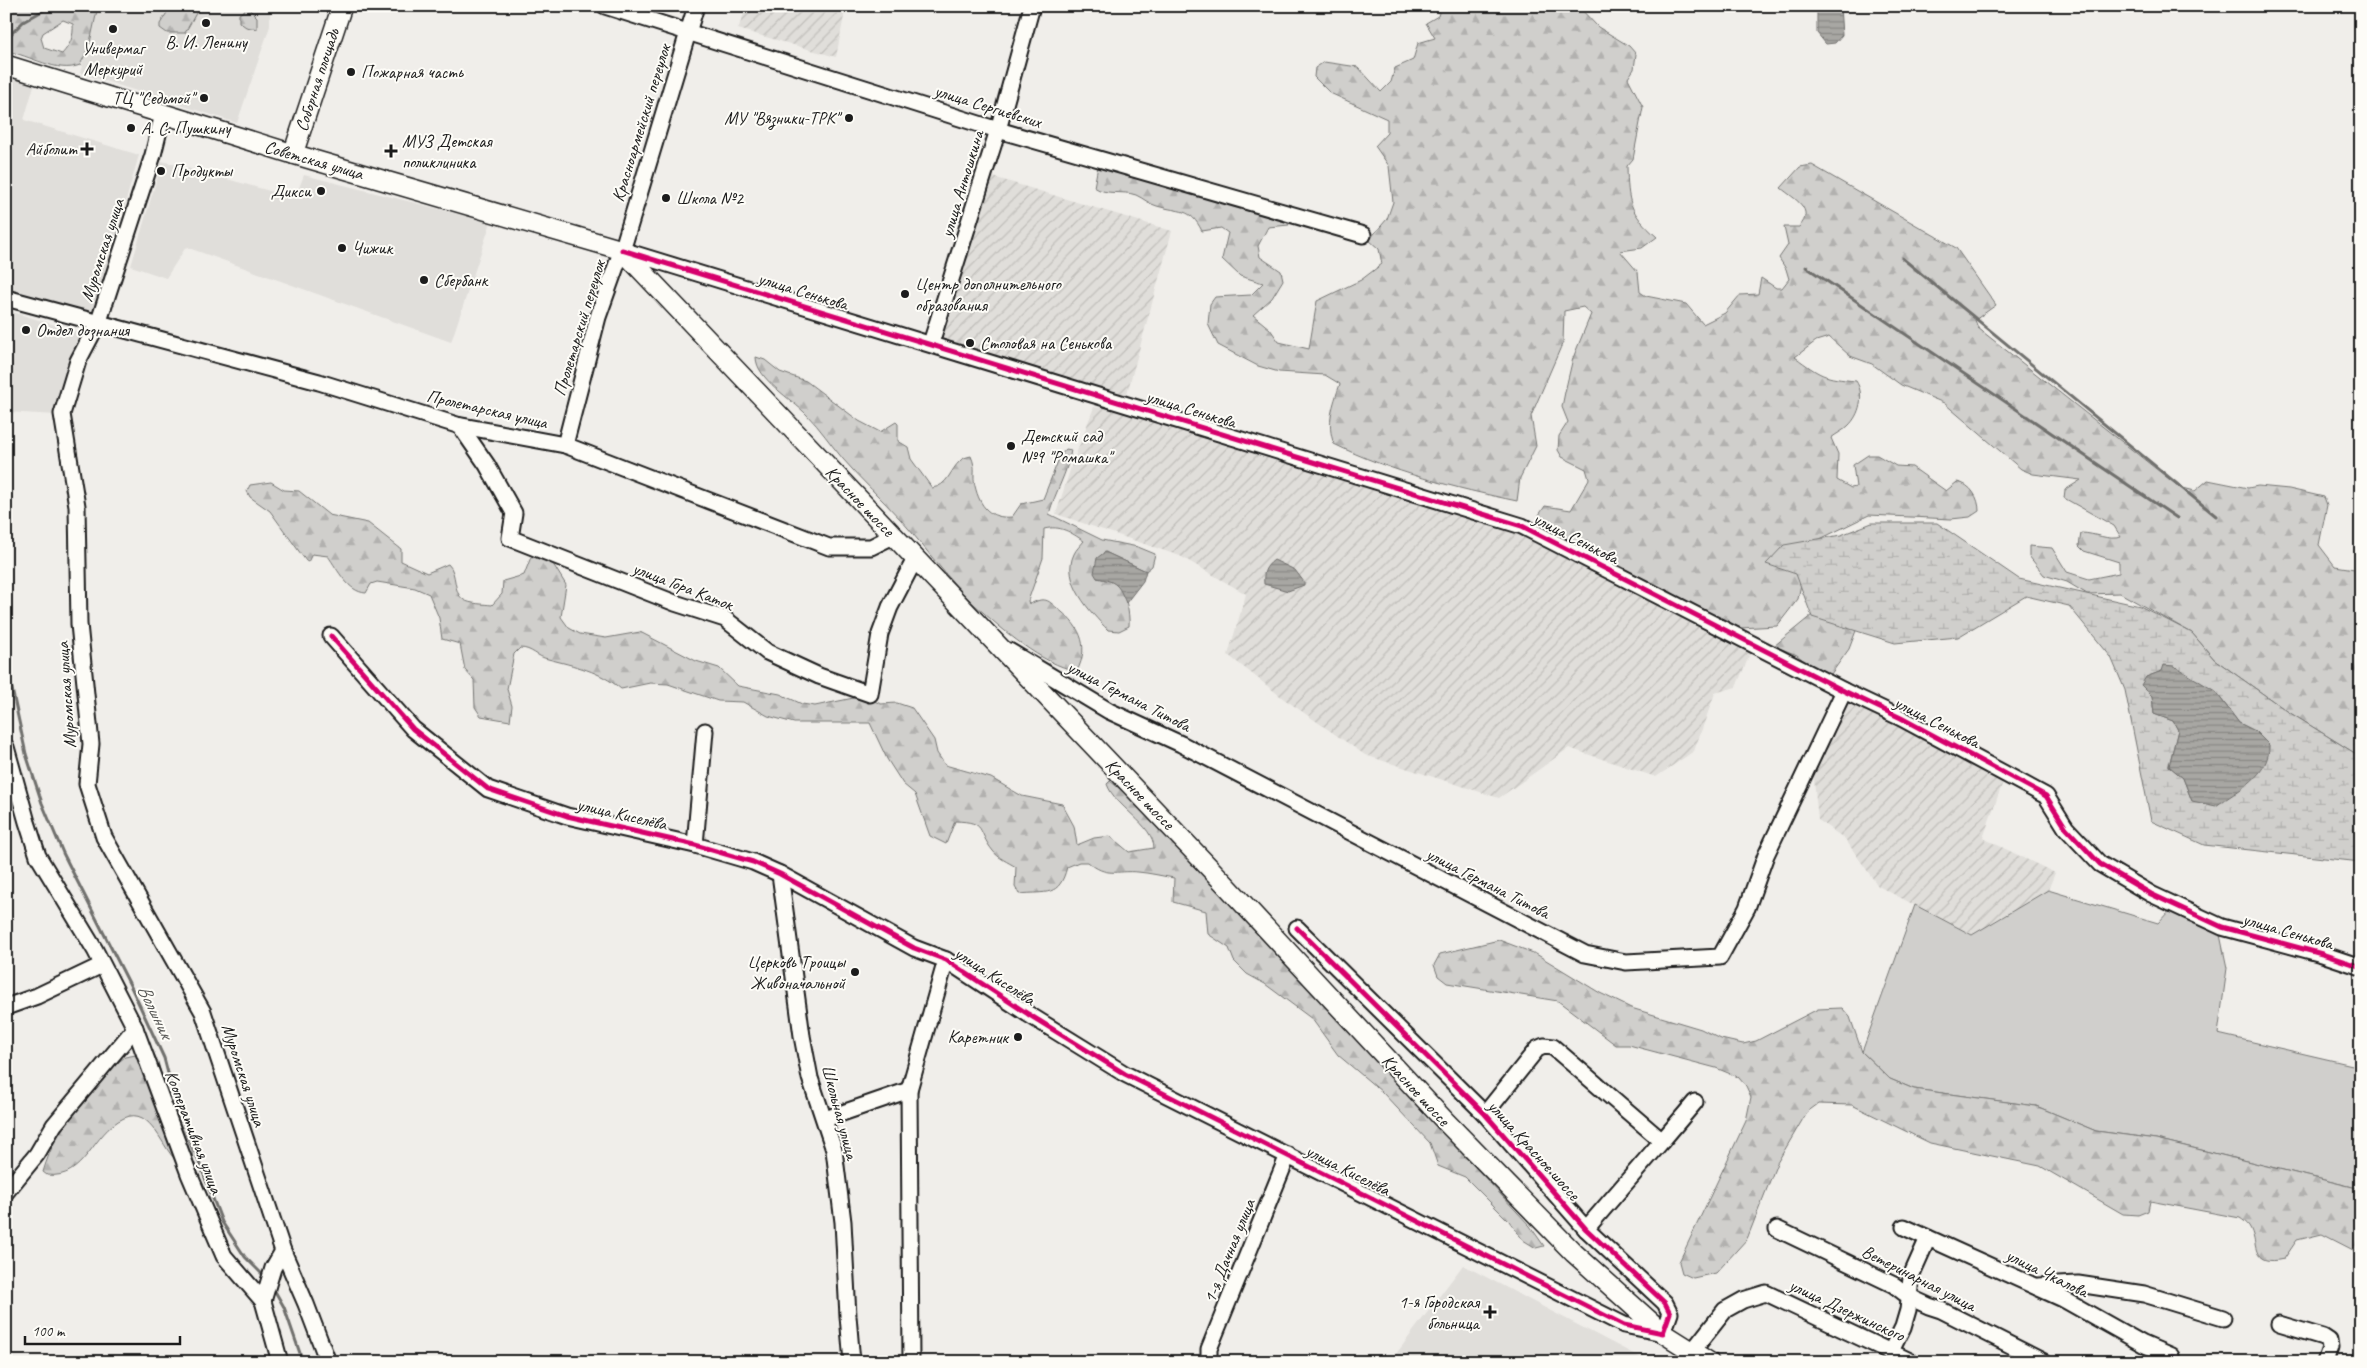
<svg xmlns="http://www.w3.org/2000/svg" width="2367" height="1368" viewBox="0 0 2367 1368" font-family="Caveat,sans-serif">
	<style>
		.built { fill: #e0deda }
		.industrial { fill: url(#industrial-furrows) }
		.green { fill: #d0cfcc; stroke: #767674 }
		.forest { fill: url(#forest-firs); stroke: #767674; fill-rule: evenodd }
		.wetland { fill: url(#wetland-marsh); stroke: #767674; fill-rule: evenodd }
		.water { fill: url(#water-rules); stroke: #706f6d }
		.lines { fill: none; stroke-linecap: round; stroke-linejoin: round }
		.stream { stroke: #706f6d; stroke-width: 3 }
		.minor-casing { stroke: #1c1c1c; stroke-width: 19 }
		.major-casing { stroke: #1c1c1c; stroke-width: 22 }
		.minor { stroke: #fdfcf7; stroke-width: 15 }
		.major { stroke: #fdfcf7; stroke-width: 19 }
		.quiet { stroke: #8e44ad; stroke-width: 4; stroke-dasharray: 8 4; stroke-linecap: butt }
		.cycleway-casing { stroke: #fdfcf7; stroke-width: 8 }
		.cycleway { stroke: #d6006c; stroke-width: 5 }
		.poi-dot { fill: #1c1c1c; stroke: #fdfcf7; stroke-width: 2 }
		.labels { text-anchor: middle; stroke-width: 4; stroke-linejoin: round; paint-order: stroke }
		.poi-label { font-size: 18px; fill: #1c1c1c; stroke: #fdfcf7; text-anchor: start }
		.street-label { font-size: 18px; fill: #1c1c1c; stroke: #fdfcf7 }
		.water-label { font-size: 19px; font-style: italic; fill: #5b5b59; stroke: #fdfcf7 }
	</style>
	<defs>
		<pattern id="industrial-furrows" width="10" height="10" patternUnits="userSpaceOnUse" patternTransform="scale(1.25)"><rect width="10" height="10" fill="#e0deda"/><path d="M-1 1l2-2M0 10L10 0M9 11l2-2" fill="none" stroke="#c0beba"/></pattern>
		<pattern id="forest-firs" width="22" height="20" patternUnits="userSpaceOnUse" patternTransform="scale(1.25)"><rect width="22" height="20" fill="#d0cfcc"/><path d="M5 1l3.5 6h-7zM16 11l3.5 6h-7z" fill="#b2b1af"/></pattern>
		<pattern id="wetland-marsh" width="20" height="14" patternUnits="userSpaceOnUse" patternTransform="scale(1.25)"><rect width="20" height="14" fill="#d0cfcc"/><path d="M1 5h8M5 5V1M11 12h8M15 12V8" fill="none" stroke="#b2b1af"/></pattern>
		<pattern id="water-rules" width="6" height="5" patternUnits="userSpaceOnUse" patternTransform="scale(1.25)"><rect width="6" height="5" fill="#a8a7a3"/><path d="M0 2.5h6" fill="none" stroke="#888784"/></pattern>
	</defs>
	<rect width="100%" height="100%" fill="#f0eeea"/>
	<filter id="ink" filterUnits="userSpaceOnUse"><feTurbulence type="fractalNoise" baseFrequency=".02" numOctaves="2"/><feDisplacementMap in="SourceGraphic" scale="10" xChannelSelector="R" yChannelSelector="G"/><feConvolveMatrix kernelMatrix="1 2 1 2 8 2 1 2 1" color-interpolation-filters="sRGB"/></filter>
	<g filter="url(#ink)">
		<!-- built -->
		<g class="built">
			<polygon points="99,6 270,6 270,26 237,123 80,73"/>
			<polygon points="6,76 35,82 24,120 139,155 94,313 6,290"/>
			<polygon points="162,161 295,198 304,175 491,222 451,342 186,247 166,278 131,266"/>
			<polygon points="6,310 81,333 56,415 6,412"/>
			<polygon points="1463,1265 1645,1360 1644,1362 1390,1362"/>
		</g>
		<!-- industrial -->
		<g class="industrial">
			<polygon points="747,6 846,6 836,57 738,29"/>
			<polygon points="987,175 1172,231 1126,397 938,338"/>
			<polygon points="1094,407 1111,409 1506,527 1750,654 1736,687 1715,693 1694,751 1656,777 1569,748 1499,798 1365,755 1284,699 1228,655 1246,594 1180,556 1056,514 1071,467"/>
			<polygon points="1849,700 2004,779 1983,838 2055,873 2048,890 1972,935 1878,886 1845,839 1818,820 1813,769"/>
		</g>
		<!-- green -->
		<polygon class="green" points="2048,890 2158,923 2169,911 2219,930 2227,968 2218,1034 2361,1067 2361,1189 2156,1139 2096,1131 2036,1106 1914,1089 1890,1079 1862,1052 1915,905 1972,935"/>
		<!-- forest -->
		<g class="forest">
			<path d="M6,6H98L89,47L80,65C57,74 30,55 6,51ZM63,20L73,24C74,37 70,45 62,54L44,48L41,38L43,33Z"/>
			<polygon points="171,6 200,6 185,33 167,33 160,28 160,24"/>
			<path d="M1441,6H1578L1598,27L1629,46L1636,54L1634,69L1628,78L1643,107L1633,159L1627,166C1628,203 1629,212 1657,237L1642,248L1620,251L1638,272L1640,292L1646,296L1686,304L1703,324L1725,313L1740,295L1758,294L1761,278L1776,288H1782L1789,279L1786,269L1779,258L1788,245L1784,227H1799C1816,209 1794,199 1781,188L1800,167L1812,165L1956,248L1996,305L1975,320L1978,328L2179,487L2195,491L2208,480L2248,488L2258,486L2289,489L2324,497L2327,505L2319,545L2335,566L2361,570V757L2287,711L2214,659L2192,633L2120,593L2087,594L2067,582L2044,575L2029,556V546L2052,548L2067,572L2089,579L2119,573V562L2084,551L2079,546L2081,533C2095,533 2108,541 2121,537L2114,526L2064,498L2065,490L2081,480L2033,474L2021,469L1944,403L1901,385L1872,364L1850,356L1829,337L1816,341L1795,357C1821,376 1823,378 1856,381C1865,394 1860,415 1848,426C1843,431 1836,434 1831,438L1838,454L1837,480L1851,488L1856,487L1853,465L1868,455H1877L1896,466L1912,467L1946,491L1957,482C1971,484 1979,498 1979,511L1970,517L1951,519L1869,515L1820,539L1857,628L1849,649L1831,674L1819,673L1797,655L1774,646L1829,601L1801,584L1798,599L1777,626L1740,628L1642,583L1564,542L1543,527L1539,515L1545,506L1571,510L1589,479L1586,469L1562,457L1558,450L1559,436L1568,422L1562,407L1565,392L1573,358L1591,314L1583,307L1564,311L1563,342L1531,416L1536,446L1520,478L1517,501C1455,488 1391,472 1334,444C1326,423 1333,405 1340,384L1325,375L1279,372L1258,366L1218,345L1208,324L1210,304L1215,297L1251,295L1263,283L1240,276L1222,259L1228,233L1221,228L1202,231C1190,207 1181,213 1157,206C1149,204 1143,198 1136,195C1122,190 1107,196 1094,187L1098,166L1284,217L1289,225L1268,227L1258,246L1260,257L1281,271L1283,280L1272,298L1253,315L1270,329L1279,342L1309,349L1317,301L1361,280L1382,264L1379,249L1369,240L1387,219L1393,202L1389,166L1375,146L1387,133V119L1330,93L1314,77L1315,68L1324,62L1358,67L1381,92L1391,82L1395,68L1413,60L1418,43L1435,38L1426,23L1438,16Z"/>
			<polygon points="248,8 257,17 257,29 246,27 239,22 239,14"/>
			<path d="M756,357L765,360L780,372L806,381L859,421L880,432L896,422L898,424V441L908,447L911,459L932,488C948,486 950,470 960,461C962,458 967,457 971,456C977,470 972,474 975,486C980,507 990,519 1012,517L1021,504L1043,499L1060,456L1066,449L1071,450C1068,472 1055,492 1049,514L1102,540L1138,547L1155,554L1152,566L1146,571L1105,552L1097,578C1102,579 1109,579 1113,582C1126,589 1130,614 1129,626L1119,631L1108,630C1090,612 1061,581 1074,554C1076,549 1081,545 1084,541C1070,532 1061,525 1044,529L1043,558L1028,601L1029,604C1033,603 1039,599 1044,600C1049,600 1053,605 1057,608C1078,624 1091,644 1077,671C1041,664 1003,630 976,606C948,580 926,548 901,520C882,499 861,480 843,459C831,445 820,428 807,415C792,399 756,379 756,357Z"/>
			<path d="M271,482L284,490L299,491L329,515L368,523L401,549V561L427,573L448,564C458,573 452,593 464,600C470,604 484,604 492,605L502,594L503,581L524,575L531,557L550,559L566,585L561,617L569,628L580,634L606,638L640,632L696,661L719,668L738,686L780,694L802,704L815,706L863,696L881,704L897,703L912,708L934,740L937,753L945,765L991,778L1022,796L1062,804L1074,826L1077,845L1094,838L1110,836L1129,852L1154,848C1154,825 1114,806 1107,784L1110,781L1149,812L1169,838L1530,1226L1544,1246L1536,1248L1523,1240L1509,1221L1465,1177L1438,1166L1430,1143L1382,1092L1338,1055L1312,1019L1265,984L1247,974L1234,961L1229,948L1208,934L1206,911L1173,902L1174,878C1162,876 1150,873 1138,872C1116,870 1107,878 1088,862H1079L1067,867C1059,898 1047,891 1019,894L1015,887L1016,867C1008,862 998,858 993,851C976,830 988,822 955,821L946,844L930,836L915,794L903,784L887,759L870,723H794L768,716L743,702L718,701L668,684L650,683L621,689C600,671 575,666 548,659C537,657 532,648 520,648L514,654L507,689L512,706L510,721L481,716L475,707L474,680L465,670L460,644L442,639L439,618L429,594L415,588L377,582L371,584L366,593C348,592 338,570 328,556L312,554L308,562L306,561L270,511L250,497L247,491L250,485Z"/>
			<path d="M1499,940L1536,954L1600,993L1631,1008L1701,1029L1721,1039L1743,1044L1756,1041L1818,1009L1842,1008L1850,1017L1862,1052L1890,1079L1914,1089L2036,1106L2096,1131L2156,1139L2361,1189V1254L2322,1234L2297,1240L2284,1259C2248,1267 2260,1243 2249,1226C2247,1223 2243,1220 2240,1218L2150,1201L2148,1211L2138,1215L2123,1214L2040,1166L1930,1143L1852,1105L1818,1104L1807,1112L1777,1163L1747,1239L1716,1273L1693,1278L1682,1273L1679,1262L1746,1121L1751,1097L1746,1086L1738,1077L1716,1068L1629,1045H1616L1558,1001L1447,983L1438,976L1434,965L1440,954Z"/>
			<path d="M143,1047L153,1052L158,1062L165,1089L192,1150L193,1161L190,1166C187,1165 182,1165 179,1163C162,1151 152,1105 124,1118C91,1133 86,1180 47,1175L43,1172C58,1122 81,1101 116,1064L125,1057L136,1055Z"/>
		</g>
		<!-- wetland -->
		<path class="wetland" d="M1872,523H1937L2019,579L2140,606L2192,633L2214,659L2287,711L2361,757V862L2204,845L2151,821L2125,690L2111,657L2069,606L2026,596L1958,637L1895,643L1812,617L1796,574L1766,564L1784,545L1841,535ZM2162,671L2215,691L2239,723L2255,731L2192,801L2183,778L2169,766L2178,730L2173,721L2154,714L2152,696L2146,677Z"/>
		<!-- water -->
		<g class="water">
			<polygon points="1822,6 1840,6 1842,35 1835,43 1826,44 1817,33 1817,10"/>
			<path d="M1105,552L1146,571L1143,581L1126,603C1118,584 1117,582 1097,578L1094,573L1097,558Z"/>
			<path d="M1274,560L1295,570L1304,582V585L1288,591L1264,584C1263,572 1265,567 1274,560Z"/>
			<path d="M2164,665L2174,666L2215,691L2239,723L2255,731L2269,745C2270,776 2238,790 2216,806L2192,801L2183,778L2169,766L2178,730L2173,721L2154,714L2152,696L2141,685L2146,677L2162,671Z"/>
		</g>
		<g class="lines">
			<!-- stream -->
			<g class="stream">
				<polyline points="6,39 23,22 51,6"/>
				<polyline points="1902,258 2216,516"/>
				<polyline points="1806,267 2177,518"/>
				<polyline points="6,661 26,754 42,803 63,853 132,989 164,1058 175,1100 222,1222 245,1257 265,1277"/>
				<polyline points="272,1286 284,1307 303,1362"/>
			</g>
			<defs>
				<g id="minor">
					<polyline points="605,6 998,130 1363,235"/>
					<polyline points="163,114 153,155 99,321 78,361 62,414 77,506 79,624 91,744 87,784 104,837 203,1012 283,1251 306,1304 328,1362"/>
					<polyline points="622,250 1522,526 1844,691 1901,718 2046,796 2066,828 2100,864 2151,894 2222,927 2322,954 2361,967"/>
					<polyline points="6,298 319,382 457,425 565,445 829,547 871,547 893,536"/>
					<polyline points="931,343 998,130 1032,6"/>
					<polyline points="460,426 487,465 514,513 510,538 675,603 725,619 767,652 819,676 870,694 880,634 890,607 915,559"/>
					<polyline points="565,445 598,317 625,241 696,6"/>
					<polyline points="331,636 413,729 488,789 567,816 695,845 753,862 780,874 914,948 946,960 1028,1014 1125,1074 1624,1325 1663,1333 1670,1313 1665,1303 1586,1229 1485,1114 1297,928"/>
					<polyline points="1009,651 1109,711 1181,744 1585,954 1626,962 1720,957 1747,908 1766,855 1844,691"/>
					<polyline points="6,747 27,822 38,856 95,950 135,1028 189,1174 224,1256 263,1301 280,1362"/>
					<polyline points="695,845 705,731"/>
					<polyline points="780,874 802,1036 810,1078 834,1150 843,1222 848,1316 852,1362"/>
					<polyline points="6,1007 37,996 102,965"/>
					<polyline points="1485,1114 1537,1049 1544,1046 1553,1047 1662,1141 1586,1229"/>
					<polyline points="825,1119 909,1090"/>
					<polyline points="1662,1141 1695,1102"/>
					<polyline points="6,1192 37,1154 54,1125 135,1028"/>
					<polyline points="1904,1227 2063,1299 2143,1344 2171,1356"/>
					<path d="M1777,1229L1894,1285C1909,1298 1923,1305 1941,1310L2044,1362"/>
					<polyline points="2038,1286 2078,1284 2144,1294 2223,1318"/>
					<polyline points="263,1301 273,1268 283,1251"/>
					<polyline points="2279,1324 2323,1337 2329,1341 2330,1348 2325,1362"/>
					<polyline points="1891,1351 1903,1327 1908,1310 1911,1276 1928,1238"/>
					<polyline points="911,1362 909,1090 946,960"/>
					<polyline points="1209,1362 1209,1349 1288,1155"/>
					<polyline points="1684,1362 1725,1310 1743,1300 1766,1293 1912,1362"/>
				</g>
				<g id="major">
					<polyline points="6,65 293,154 622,250 1224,883 1447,1123 1574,1253 1663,1333 1709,1362"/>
					<polyline points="293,154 342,6"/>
				</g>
			</defs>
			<!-- minor casing -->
			<use href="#minor" class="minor-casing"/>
			<!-- major casing -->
			<use href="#major" class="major-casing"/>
			<!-- minor -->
			<use href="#minor" class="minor"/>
			<!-- major -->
			<use href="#major" class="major"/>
			<!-- quiet -->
			<polyline class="quiet" points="2171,1356 2196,1362"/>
			<defs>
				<g id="cycleway">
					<polyline points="622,250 1522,526 1844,691 1901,718 2046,796 2066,828 2100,864 2151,894 2222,927 2322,954 2361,967"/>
					<polyline points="331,636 413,729 488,789 567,816 695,845 753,862 780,874 914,948 946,960 1028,1014 1125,1074 1624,1325 1663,1333 1670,1313 1665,1303 1586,1229 1485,1114 1297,928"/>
				</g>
			</defs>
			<!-- cycleway casing -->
			<use href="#cycleway" class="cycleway-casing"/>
			<!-- cycleway -->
			<use href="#cycleway" class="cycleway"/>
		</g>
	</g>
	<!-- markers -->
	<g class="poi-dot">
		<circle cx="206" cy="23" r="5"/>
		<circle cx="113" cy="29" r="5"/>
		<circle cx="351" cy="72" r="5"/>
		<circle cx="204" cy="98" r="5"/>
		<circle cx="849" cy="118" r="5"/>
		<circle cx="131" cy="128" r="5"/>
		<path d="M84.5 141.5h5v5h5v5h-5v5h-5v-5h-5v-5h5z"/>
		<path d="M388.5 143.5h5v5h5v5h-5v5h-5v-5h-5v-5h5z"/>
		<circle cx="161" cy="171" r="5"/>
		<circle cx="321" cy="191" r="5"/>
		<circle cx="666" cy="198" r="5"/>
		<circle cx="342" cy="248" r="5"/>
		<circle cx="424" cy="280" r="5"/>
		<circle cx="905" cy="294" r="5"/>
		<circle cx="26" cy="330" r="5"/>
		<circle cx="970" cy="343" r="5"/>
		<circle cx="1011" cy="446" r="5"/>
		<circle cx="855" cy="972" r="5"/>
		<circle cx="1018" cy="1037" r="5"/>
		<path d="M1487.5 1304.5h5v5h5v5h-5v5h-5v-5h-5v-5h5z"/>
	</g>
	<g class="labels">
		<!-- poi labels -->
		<g class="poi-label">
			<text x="206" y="48" text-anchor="middle">В. И. Ленину</text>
			<text x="113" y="54" text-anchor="middle">Универмаг<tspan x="113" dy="21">Меркурий</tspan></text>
			<text x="361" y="78">Пожарная часть</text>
			<text x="194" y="104" text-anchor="end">ТЦ "Седьмой"</text>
			<text x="839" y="124" text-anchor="end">МУ "Вязники-ТРК"</text>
			<text x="141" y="134">А. С. Пушкину</text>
			<text x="402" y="147">МУЗ Детская<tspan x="402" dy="21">поликлиника</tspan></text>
			<text x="77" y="155" text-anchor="end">Айболит</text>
			<text x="171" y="177">Продукты</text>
			<text x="311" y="197" text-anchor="end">Дикси</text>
			<text x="676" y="204">Школа №2</text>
			<text x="352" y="254">Чижик</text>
			<text x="434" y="286">Сбербанк</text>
			<text x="915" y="290">Центр дополнительного<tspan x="915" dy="21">образования</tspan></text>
			<text x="36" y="336">Отдел дознания</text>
			<text x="980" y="349">Столовая на Сенькова</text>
			<text x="1021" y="442">Детский сад<tspan x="1021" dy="21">№9 "Ромашка"</tspan></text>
			<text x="845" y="968" text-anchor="end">Церковь Троицы<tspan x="845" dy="21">Живоначальной</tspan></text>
			<text x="1008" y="1043" text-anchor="end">Каретник</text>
			<text x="1479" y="1308" text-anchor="end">1-я Городская<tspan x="1479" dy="21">больница</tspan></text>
		</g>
		<!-- street labels -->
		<g class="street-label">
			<text transform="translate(317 80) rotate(-72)" y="6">Соборная площадь</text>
			<text transform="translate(988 106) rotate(17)" y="6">улица Сергиевских</text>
			<text transform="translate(641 123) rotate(-73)" y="6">Красноармейский переулок</text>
			<text transform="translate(314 160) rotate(16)" y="6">Советская улица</text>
			<text transform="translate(962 184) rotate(-73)" y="6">улица Антошкина</text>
			<text transform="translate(102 250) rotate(-72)" y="6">Муромская улица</text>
			<text transform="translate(803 291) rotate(17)" y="6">улица Сенькова</text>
			<text transform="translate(579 328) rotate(-73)" y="6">Пролетарский переулок</text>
			<text transform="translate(487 409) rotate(13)" y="6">Пролетарская улица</text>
			<text transform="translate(1191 409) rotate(17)" y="6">улица Сенькова</text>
			<text transform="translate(860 501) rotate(46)" y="6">Красное шоссе</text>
			<text transform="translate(1576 538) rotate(27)" y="6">улица Сенькова</text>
			<text transform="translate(683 586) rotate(21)" y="6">улица Гора Каток</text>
			<text transform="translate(66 695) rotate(-94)" y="6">Муромская улица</text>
			<text transform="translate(1129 696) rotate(27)" y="6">улица Германа Титова</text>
			<text transform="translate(1937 722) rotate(27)" y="6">улица Сенькова</text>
			<text transform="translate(1140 794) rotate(46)" y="6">Красное шоссе</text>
			<text transform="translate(622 814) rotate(13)" y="6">улица Киселёва</text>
			<text transform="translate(1488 883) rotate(27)" y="6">улица Германа Титова</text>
			<text transform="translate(2288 931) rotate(16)" y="6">улица Сенькова</text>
			<text transform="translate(995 976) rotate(33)" y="6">улица Киселёва</text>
			<text transform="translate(244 1075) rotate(72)" y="6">Муромская улица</text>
			<text transform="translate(1416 1090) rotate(47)" y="6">Красное шоссе</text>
			<text transform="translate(840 1112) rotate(75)" y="6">Школьная улица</text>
			<text transform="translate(194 1132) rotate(69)" y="6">Кооперативная улица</text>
			<text transform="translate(1534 1150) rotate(48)" y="6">улица Красное шоссе</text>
			<text transform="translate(1348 1170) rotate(27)" y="6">улица Киселёва</text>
			<text transform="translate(1229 1251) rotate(-68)" y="6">1-я Дачная улица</text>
			<text transform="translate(2047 1273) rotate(26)" y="6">улица Чкалова</text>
			<text transform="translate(1919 1278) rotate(27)" y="6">Ветеринарная улица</text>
			<text transform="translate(1847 1310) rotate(25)" y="6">улица Дзержинского</text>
		</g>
		<!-- water labels -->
		<g class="water-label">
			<text transform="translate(156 1011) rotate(64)" y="7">Волшник</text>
		</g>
	</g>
	<!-- margin -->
	<rect width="2367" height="1368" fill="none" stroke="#fdfcf7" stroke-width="25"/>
	<rect x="12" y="12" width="2342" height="1343" fill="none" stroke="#1c1c1c" stroke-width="2" filter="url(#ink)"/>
	<!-- scale -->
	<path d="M25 1336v8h155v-8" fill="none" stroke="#1c1c1c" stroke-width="2.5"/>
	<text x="32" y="1336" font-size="15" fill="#1c1c1c" stroke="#fdfcf7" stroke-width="4" paint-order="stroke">100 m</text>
</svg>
